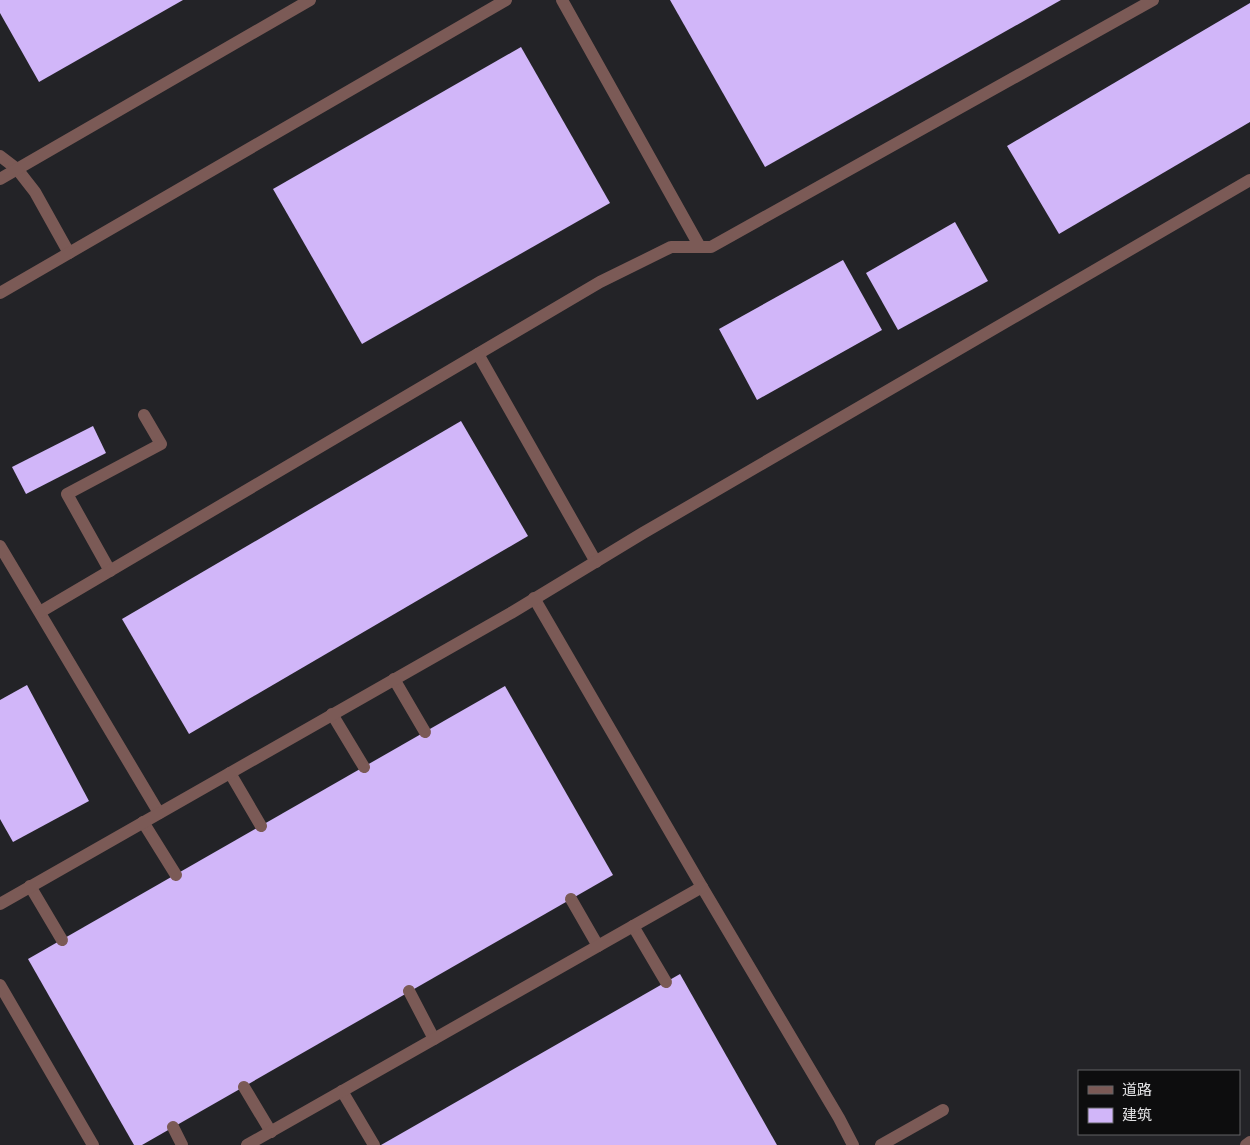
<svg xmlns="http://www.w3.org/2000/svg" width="1250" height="1145" viewBox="0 0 1250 1145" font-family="Cabin,'Noto Sans SC',sans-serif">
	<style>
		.building { fill: #d1b6f9 }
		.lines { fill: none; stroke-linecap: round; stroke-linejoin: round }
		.minor { stroke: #7b5a56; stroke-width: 12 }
	</style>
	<rect width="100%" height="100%" fill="#232327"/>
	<!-- building -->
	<g class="building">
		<polygon points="0,0 183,0 39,82 0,13"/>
		<polygon points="670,0 1061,0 765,167"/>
		<polygon points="1250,3 1250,122 1059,234 1007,146"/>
		<polygon points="521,47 610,203 362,344 273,189"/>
		<polygon points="955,222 988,281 898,330 866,273"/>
		<polygon points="843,260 882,330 757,400 719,329"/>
		<polygon points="461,421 528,536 189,734 122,619"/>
		<polygon points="93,426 106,453 26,494 12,467"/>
		<polygon points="27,685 89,801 13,842 0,819 0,700"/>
		<polygon points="505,686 613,875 142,1145 134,1145 28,959"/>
		<polygon points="680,974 777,1145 381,1145"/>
	</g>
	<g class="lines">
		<!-- minor -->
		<g class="minor">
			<polyline points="562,0 700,247"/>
			<polyline points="0,156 17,169 35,192 69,253"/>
			<polyline points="0,179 310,0"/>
			<polyline points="0,293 506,0"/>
			<polyline points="478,354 596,562"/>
			<polyline points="0,546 159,813"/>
			<polyline points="110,571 67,494 161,444 144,415"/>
			<polyline points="534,598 702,887 839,1118 853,1145"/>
			<polyline points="40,612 600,282 671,247 711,247 1153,0"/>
			<polyline points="394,679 425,732"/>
			<polyline points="332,714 364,767"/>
			<polyline points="230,773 261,826"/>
			<polyline points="143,822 176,875"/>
			<polyline points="30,886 62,940"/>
			<polyline points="571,899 598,946"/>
			<polyline points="0,904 511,613 643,533 1250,180"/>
			<polyline points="633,926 666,982"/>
			<polyline points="0,985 93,1145"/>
			<polyline points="409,991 434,1039"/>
			<polyline points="244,1087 271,1132"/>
			<polyline points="342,1091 374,1145"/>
			<polyline points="173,1127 182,1145"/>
			<polyline points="247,1145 702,887"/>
			<polyline points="881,1145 943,1110"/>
			<polyline points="1246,1145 1250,1142"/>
		</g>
	</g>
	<!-- legend -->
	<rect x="1078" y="1070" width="162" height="65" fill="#0d0d0e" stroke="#626264"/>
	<rect x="1088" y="1086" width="25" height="8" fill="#7b5a56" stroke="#626264"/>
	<text x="1122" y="1095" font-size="15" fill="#e2e2e4">道路</text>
	<rect x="1088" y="1108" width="25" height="15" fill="#d1b6f9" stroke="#626264"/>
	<text x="1122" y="1120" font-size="15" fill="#e2e2e4">建筑</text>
</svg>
